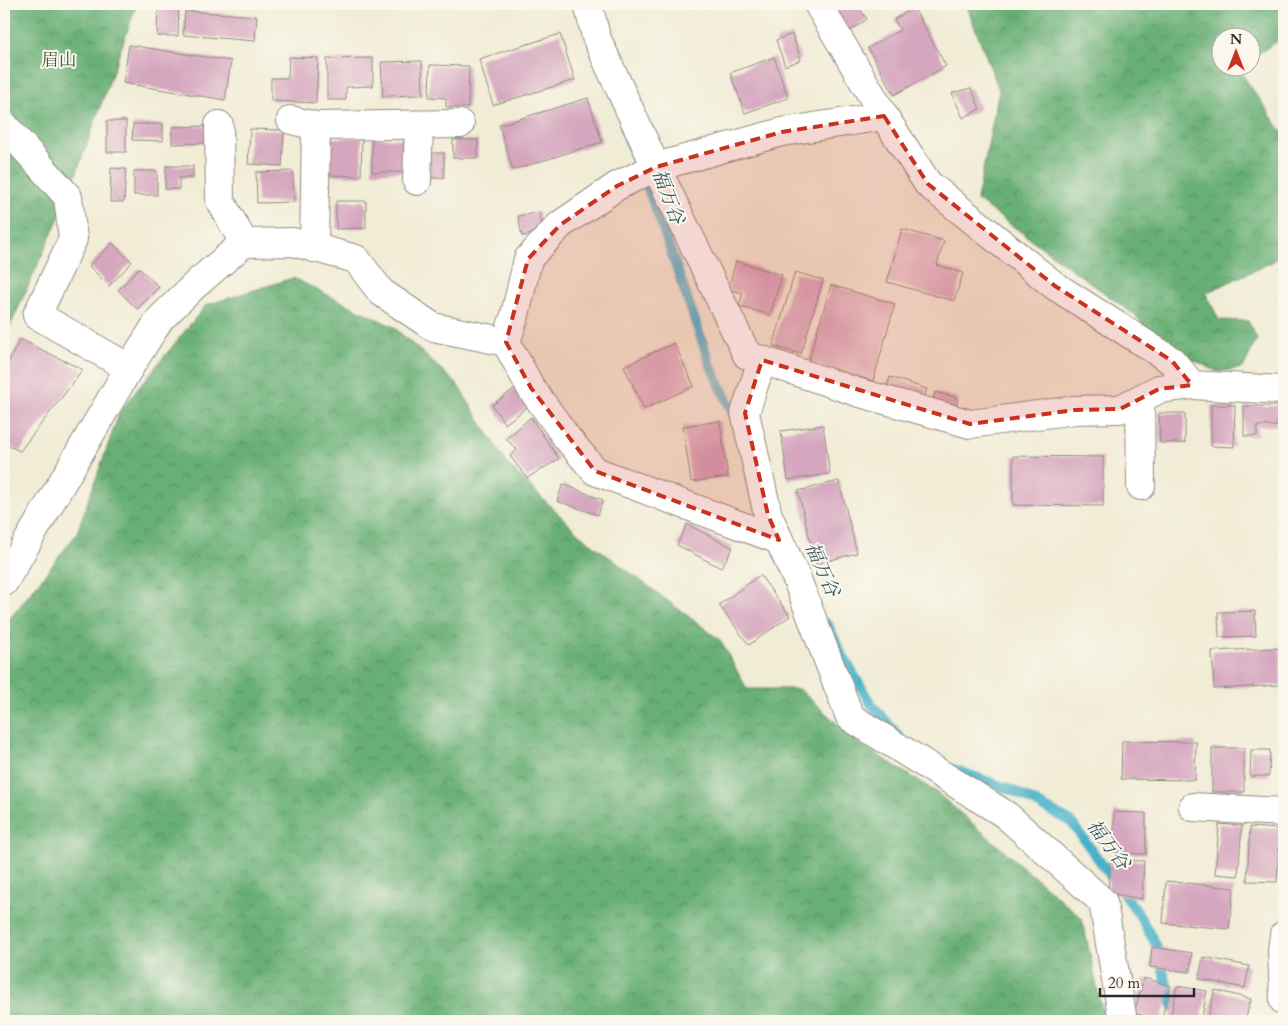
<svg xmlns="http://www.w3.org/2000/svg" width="1288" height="1025" viewBox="0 0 1288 1025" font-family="Cardo,'Noto Serif JP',serif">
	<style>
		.forest { fill: url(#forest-crowns); stroke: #496d50 }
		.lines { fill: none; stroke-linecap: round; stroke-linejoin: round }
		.stream { stroke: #4ab2c9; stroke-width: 10 }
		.building { fill: #d5a6be }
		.street-casing { stroke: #8e8c80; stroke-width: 30 }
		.street { stroke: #fff; stroke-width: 28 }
		.marked { fill: #c8321e; fill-opacity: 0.2; stroke: #c8321e; stroke-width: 4; stroke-dasharray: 10 6; stroke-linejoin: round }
		.labels { text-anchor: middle; stroke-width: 4; stroke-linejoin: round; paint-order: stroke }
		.park-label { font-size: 18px; fill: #445b47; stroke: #fbf7ec }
		.water-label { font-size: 19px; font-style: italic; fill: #365a62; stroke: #fbf7ec }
	</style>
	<defs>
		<pattern id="forest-crowns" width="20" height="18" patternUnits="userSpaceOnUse" patternTransform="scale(1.25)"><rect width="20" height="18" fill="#67af75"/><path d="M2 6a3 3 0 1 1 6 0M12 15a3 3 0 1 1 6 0" fill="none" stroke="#558f60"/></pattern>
	</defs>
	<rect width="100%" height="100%" fill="#fbf7ec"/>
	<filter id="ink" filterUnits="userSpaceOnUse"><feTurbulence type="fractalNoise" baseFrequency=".02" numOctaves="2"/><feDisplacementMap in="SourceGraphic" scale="10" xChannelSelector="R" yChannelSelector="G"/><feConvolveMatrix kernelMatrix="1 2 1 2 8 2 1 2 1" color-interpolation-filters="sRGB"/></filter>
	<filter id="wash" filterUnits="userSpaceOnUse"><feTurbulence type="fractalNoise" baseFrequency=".0096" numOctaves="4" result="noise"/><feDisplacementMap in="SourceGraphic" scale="20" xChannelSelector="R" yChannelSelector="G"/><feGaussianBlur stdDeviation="1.12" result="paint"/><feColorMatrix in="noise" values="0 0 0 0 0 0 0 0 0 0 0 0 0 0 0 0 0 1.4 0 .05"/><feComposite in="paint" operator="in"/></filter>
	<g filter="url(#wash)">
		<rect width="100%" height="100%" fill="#f1ecd5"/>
		<!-- forest -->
		<g class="forest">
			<polygon points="4,4 137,4 68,197 4,340"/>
			<polygon points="966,4 1284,4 1284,37 1251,58 1250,38 1220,38 1220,68 1238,68 1284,135 1284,248 1272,262 1206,293 1219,320 1248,321 1257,339 1243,368 1218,372 1155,341 1136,316 977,200 999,90"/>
			<polygon points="293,278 394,327 457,384 508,465 580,535 720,640 747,689 799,689 860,744 936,792 1082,918 1104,1019 1111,1021 4,1021 4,626 76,535 120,411 206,305"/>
		</g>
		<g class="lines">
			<!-- stream -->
			<g class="stream">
				<polyline points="625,130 660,220 710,364 738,424"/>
				<polyline points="828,624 839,649 871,704 899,736"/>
				<polyline points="953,769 1012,790 1071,822 1138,913 1156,945 1173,1007 1191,1021"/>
			</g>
		</g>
		<g id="blocks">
			<!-- building -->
			<g class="building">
				<polygon points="158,4 179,4 178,36 157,36"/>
				<polygon points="844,4 856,4 867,19 849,32 834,11"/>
				<polygon points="914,8 946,66 894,95 868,48 900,30 894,19"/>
				<polygon points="185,11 257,16 255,41 183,35"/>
				<polygon points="560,34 575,80 493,105 479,59"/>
				<polygon points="792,34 801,60 785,66 776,40"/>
				<polygon points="129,45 231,61 225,100 123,83"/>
				<polygon points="289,57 318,58 316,103 271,101 271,78 288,78"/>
				<polygon points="774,57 788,98 745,113 730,73"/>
				<polygon points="373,58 373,86 346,87 346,100 327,100 327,59"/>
				<polygon points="422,61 423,95 383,96 381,62"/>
				<polygon points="430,65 469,66 468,108 446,107 446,98 429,97"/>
				<polygon points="4,82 13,92 4,101"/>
				<polygon points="971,88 980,109 963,118 952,93"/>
				<polygon points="588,98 602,142 513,170 499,125"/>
				<rect x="107" y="121" width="19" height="31"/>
				<polygon points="133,124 163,124 163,141 132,140"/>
				<polygon points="205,126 206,143 172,144 172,127"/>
				<polygon points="250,129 284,130 282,166 248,164"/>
				<polygon points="330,138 362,138 361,176 329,175"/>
				<polygon points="372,138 404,139 404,172 372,172"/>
				<rect x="453" y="140" width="25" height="18"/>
				<rect x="429" y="153" width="15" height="25"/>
				<polygon points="166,166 193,166 193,178 179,178 179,189 165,189"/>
				<polygon points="111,168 126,169 124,202 110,202"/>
				<rect x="134" y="171" width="23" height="24"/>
				<polygon points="293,171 294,202 257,203 256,172"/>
				<polygon points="336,201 366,201 366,228 336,229"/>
				<polygon points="539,212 544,232 522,236 518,216"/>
				<polygon points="902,229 944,241 937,265 963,273 954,301 887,282"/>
				<polygon points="112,243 132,262 109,286 89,266"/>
				<polygon points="736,261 782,275 770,315 739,306 743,293 728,289"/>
				<polygon points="139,268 159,287 137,309 118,290"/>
				<polygon points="795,272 823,280 801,354 773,346"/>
				<polygon points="831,285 895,304 873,381 808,362"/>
				<polygon points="1283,336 1284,336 1284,365 1281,365"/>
				<polygon points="20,339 83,370 20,451 4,444 4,371"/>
				<polygon points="674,343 694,386 644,409 624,366"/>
				<polygon points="890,377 927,389 922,404 885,392"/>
				<polygon points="517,387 530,405 505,424 492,405"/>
				<polygon points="935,392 958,398 955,412 932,407"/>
				<polygon points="1211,405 1235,405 1234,447 1211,446"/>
				<polygon points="1244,406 1277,406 1277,426 1257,426 1257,436 1244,436"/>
				<polygon points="1159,413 1185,413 1185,443 1160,443"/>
				<polygon points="531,417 559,459 527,478 510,456 517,450 506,439"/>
				<polygon points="720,421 728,477 691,482 683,426"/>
				<polygon points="823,425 830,474 788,480 781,431"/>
				<polygon points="1013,456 1103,457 1103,506 1013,505"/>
				<polygon points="839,481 857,553 816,564 798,491"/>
				<polygon points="563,484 603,500 598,515 557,501"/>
				<polygon points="687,524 733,548 721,568 677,545"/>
				<polygon points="760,575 790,616 749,645 719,605"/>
				<polygon points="1255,611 1256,636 1219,637 1218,612"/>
				<polygon points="1280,648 1281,685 1214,689 1212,651"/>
				<polygon points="1122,741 1196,742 1195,780 1121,779"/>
				<rect x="1212" y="748" width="32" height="44"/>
				<polygon points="1251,750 1270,750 1269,776 1250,776"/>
				<polygon points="1114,812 1146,813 1146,854 1114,853"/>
				<polygon points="1219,824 1242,826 1238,876 1215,874"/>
				<polygon points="1250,827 1280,829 1277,882 1247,881"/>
				<polygon points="1110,860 1144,861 1142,899 1108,893"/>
				<polygon points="1166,881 1234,888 1229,929 1163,923"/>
				<polygon points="1152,947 1192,953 1190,972 1150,967"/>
				<polygon points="1203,957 1249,966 1245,988 1199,979"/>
				<polygon points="1144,978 1171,986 1161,1020 1134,1013"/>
				<polygon points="1177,986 1207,991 1201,1021 1170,1021"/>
				<polygon points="1215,990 1251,999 1245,1021 1207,1021"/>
			</g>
		</g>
	</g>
	<g filter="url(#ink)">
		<use href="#blocks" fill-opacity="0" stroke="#8e8c80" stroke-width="1"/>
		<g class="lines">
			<defs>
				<g id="street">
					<polyline points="588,4 596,37 656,167 782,132 884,116"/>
					<polyline points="818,4 884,116 928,184 1055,286 1172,361 1192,385 1284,390"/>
					<polyline points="291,120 316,126 460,124"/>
					<polyline points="4,125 68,197 73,239 37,315 129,368"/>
					<polyline points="219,125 220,200 244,243"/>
					<polyline points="417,181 419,125"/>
					<polyline points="314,248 316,126"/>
					<polyline points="506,342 531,388 567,438 595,471 779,540"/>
					<polyline points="762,360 745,413 768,515 798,582 850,717 1006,815 1103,902 1123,1021"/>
					<polyline points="1140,399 1141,486"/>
					<polyline points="4,582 129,368 160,319 196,284 244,243 293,242 356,259 381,292 433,327 506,342 515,315 528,259 560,225 617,186 656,167 747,355 857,392 970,424 1075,410 1120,409 1159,389 1192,385"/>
					<polyline points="1193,807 1284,812"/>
					<polyline points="1284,935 1282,950 1284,1001"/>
				</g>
			</defs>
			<!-- street casing -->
			<use href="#street" class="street-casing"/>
			<!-- street -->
			<use href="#street" class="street"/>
		</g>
	</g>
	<!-- marked area -->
	<path class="marked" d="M884,116L928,184L1055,286L1172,361L1192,385L1159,389L1120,409L1075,410L970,424L762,360L745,413L768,515L779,540L595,471L531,388L506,342L528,259L560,225L617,186L656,167L782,132Z"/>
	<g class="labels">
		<!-- park labels -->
		<g class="park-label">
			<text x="59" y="66">眉山</text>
		</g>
		<!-- water labels -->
		<g class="water-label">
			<text transform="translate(669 196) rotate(69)" y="7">福万谷</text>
			<text transform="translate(823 569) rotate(66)" y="7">福万谷</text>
			<text transform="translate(1109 844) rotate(53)" y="7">福万谷</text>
		</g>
	</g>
	<!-- margin -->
	<rect width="1288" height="1025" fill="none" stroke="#fbf7ec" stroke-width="20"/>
	<!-- north arrow -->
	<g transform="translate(1236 52)"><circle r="24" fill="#fbf7ec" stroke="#a8a59f"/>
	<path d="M0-4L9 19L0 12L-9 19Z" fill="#c8321e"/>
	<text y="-8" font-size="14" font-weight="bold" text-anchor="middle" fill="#2b2b2b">N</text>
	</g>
	<!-- scale -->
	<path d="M1100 988v8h94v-8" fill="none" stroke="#2b2b2b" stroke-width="2.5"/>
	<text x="1108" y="988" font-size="15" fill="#2b2b2b" stroke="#fbf7ec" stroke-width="4" paint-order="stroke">20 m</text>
</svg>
